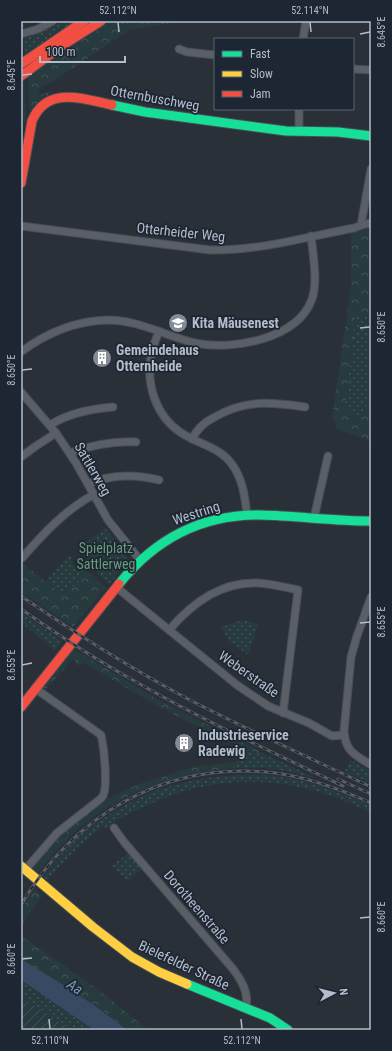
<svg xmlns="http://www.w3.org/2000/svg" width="392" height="1051" viewBox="0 0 392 1051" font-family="'Roboto Condensed',sans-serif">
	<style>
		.grass { fill: url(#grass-dots) }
		.forest { fill: url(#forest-crowns) }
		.garden { fill: url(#garden-furrows) }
		.water { fill: #384963 }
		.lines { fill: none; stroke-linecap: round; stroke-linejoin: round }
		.stream { stroke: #384963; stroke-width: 1.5 }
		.street-casing { stroke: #484c53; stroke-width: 9 }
		.fast-casing { stroke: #484c53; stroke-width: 11 }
		.slow-casing { stroke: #484c53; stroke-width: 11 }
		.jam-casing { stroke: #484c53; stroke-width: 11 }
		.street { stroke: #5a5e66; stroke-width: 7 }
		.fast { stroke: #16e098; stroke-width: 9 }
		.slow { stroke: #ffcf43; stroke-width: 9 }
		.jam { stroke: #f24e42; stroke-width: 9 }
		.rail-casing { stroke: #595d64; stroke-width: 3 }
		.rail { stroke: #1d2633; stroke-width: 1.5; stroke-dasharray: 4.5; stroke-linecap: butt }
		.ticks { fill: none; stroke: #b4bcc9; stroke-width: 1.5 }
		.labels { text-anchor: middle; stroke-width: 3.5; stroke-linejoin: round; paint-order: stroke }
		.street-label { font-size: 14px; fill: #b4bcc9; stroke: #1d2633 }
		.poi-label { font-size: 14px; font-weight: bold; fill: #b4bcc9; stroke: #1d2633; text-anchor: start }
		.park-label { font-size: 14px; fill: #6b9a76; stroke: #1d2633 }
		.water-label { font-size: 15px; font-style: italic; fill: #7c92b1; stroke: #1d2633 }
		.neatline { fill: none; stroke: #b4bcc9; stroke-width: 1.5 }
		.ticks-label { font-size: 10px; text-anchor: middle; fill: #b4bcc9 }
	</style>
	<defs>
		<pattern id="grass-dots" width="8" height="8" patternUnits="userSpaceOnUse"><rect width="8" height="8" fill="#273a3e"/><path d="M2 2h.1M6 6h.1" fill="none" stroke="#445559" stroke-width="1.8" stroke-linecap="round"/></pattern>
		<pattern id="forest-crowns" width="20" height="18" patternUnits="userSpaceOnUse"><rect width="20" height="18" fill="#273a3e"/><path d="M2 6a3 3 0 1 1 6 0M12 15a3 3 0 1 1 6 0" fill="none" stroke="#445559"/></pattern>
		<pattern id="garden-furrows" width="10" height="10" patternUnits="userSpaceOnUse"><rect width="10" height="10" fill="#273a3e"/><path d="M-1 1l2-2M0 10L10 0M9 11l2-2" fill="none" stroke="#445559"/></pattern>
	</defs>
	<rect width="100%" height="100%" fill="#2a3038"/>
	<!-- grass -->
	<g class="grass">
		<polygon points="60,21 75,21 25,56 23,40 27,36 39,33"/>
		<polygon points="24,80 26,122 21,122 21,82"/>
		<polygon points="371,314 371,413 357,415 345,404 356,315"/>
		<path d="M105,528L126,555V561L109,585L87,562C89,554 85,548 77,549Z"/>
		<path d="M70,554C72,561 72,569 82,566L88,571L76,585L66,592L58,591L46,581Z"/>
		<polygon points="21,612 62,641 55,651 21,622"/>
		<polygon points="243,620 258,624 248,655 229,641 221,627"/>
		<polygon points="247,750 275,759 314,777 311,778 286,771 264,768 235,768 236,762"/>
		<polygon points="350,760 371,771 371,784 345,771"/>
		<path d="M237,775C247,775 258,774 268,775C304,778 338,791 371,806V813C299,776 222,770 148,805C133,812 118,818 106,829L103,826L79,846L47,880L43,876C53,865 63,852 73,842C83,831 95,823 107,816C150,788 187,778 237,775Z"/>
		<polygon points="128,853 142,869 128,881 112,866"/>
		<polygon points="21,980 94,1030 72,1030 26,1000 21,995"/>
	</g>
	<!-- forest -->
	<g class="forest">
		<polygon points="112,21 178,21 173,23 130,30 49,84 39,88 40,95 51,91 53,94 41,99 32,110 29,110 28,77 47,62"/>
		<polygon points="371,226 371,314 356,315 345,404 357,415 363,414 371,393 371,443 365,439 339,430 332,418 351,286 351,233 364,230 365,227"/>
		<polygon points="21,562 58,591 67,592 76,585 88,571 107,589 102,592 73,627 21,592"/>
		<path d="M74,649L157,699L275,759C209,738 144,698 84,663L77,666L74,658L39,697L36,695Z"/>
		<path d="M236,762L235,768C177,772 113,795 71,836C59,847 48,860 38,873L31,867L57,837L107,799L139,784L196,766Z"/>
		<polygon points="34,888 42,896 21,926 21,911"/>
		<polygon points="21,936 98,989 148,1030 127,1030 109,1015 69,989 21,959"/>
	</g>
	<!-- garden -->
	<polygon class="garden" points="21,995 26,1000 72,1030 21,1030"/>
	<!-- water -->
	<path class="water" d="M21,959C57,981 94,1003 127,1030H94L21,980Z"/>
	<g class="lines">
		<!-- stream -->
		<polyline class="stream" points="21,22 23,26"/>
		<defs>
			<g id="street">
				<polyline points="21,34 38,29 53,21"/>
				<polyline points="303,39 306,21"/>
				<polyline points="179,49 187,52 215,55"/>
				<polyline points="353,69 371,70"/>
				<polyline points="299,109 299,132"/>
				<polyline points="361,225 371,169"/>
				<path d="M21,226L210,250C258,251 306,237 354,228C360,226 363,224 371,223"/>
				<path d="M159,331C156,339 152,348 151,357C146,384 156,416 180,432C197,444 218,446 231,463C243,478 245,498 247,515"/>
				<path d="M21,352C46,333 76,321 108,320C139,320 165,336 195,343C232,351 298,339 312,299C318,282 313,254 311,236"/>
				<polyline points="21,392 56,433 76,463 108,520 140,560"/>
				<path d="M50,425C69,413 90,409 113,407"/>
				<path d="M192,439C197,429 203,423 213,418C244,399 271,402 305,407"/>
				<path d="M70,453C92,445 113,441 136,442"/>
				<polyline points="21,457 36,446 56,433"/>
				<path d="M88,484C111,474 135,474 159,480"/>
				<polyline points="314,518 328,456"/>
				<path d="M22,558C43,534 65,510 93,495"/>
				<polyline points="116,587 237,685 268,706 309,723 332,736 344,735"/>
				<path d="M371,597L357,636L351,657L344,731C345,751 355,755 371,765"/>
				<path d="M169,630C192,603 221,581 258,583C272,584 285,587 298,590L283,713"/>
				<path d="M114,828L124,842L233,969C242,981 249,993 246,1008"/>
				<path d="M25,870L57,833L99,800C101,799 102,797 103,796C108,786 104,747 101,735L36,689"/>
			</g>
			<g id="fast">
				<polyline points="112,105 145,112 286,131 338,132 371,136"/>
				<path d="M119,584C155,539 202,514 261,515C298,516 334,521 371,521"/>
				<polyline points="187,984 270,1018 288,1030"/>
			</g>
			<polyline id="slow" points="21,866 93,927 132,957 159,972 187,984"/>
			<g id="jam">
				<polyline points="21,64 84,21"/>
				<polyline points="21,76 63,45 101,21"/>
				<path d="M21,183L32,121C47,85 84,99 112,105"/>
				<polyline points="21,707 119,584"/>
			</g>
		</defs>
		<!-- street casing -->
		<use href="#street" class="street-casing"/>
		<!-- fast casing -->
		<use href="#fast" class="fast-casing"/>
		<!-- slow casing -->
		<use href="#slow" class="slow-casing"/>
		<!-- jam casing -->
		<use href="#jam" class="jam-casing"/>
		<!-- street -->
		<use href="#street" class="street"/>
		<!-- fast -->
		<use href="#fast" class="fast"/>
		<!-- slow -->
		<use href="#slow" class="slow"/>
		<!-- jam -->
		<use href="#jam" class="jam"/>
		<defs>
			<g id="rail">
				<path d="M21,596C75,633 130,668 188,699C248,730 310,758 371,787"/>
				<path d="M21,609C57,634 93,658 131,679C200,719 272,752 343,786"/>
				<polyline points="338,779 371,794"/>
				<path d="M21,905C73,816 162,763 266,772C302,775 338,788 371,803"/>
			</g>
		</defs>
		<!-- rail casing -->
		<use href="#rail" class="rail-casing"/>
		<!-- rail -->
		<use href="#rail" class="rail"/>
	</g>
	<!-- ticks -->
	<path class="ticks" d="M118,22L119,32M310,22L311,32M360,34L370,32M22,75L32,74M360,328L370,327M22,370L32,369M360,623L370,622M22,665L32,663M360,918L370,917M22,959L32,958M49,1019L50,1029M241,1019L242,1029"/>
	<!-- icons -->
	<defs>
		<symbol id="school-disc" viewBox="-11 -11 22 22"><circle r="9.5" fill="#848b96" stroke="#1d2633"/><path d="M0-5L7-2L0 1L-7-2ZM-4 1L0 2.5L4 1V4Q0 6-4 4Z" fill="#fff"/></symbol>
		<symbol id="building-disc" viewBox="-11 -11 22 22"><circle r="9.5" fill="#848b96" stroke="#1d2633"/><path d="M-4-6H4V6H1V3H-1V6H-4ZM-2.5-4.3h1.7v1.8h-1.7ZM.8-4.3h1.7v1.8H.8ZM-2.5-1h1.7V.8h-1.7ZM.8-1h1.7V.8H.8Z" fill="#fff"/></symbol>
	</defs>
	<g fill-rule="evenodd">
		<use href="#school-disc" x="167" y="312" width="22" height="22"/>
		<use href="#building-disc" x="91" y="347" width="22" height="22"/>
		<use href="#building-disc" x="173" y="732" width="22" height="22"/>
	</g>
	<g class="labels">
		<!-- street labels -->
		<g class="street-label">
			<text transform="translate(155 98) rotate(10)" y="5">Otternbuschweg</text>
			<text transform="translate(181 232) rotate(6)" y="5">Otterheider Weg</text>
			<text transform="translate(93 469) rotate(60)" y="5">Sattlerweg</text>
			<text transform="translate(196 513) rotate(-18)" y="5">Westring</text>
			<text transform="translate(249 674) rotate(35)" y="5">Weberstraße</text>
			<text transform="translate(197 907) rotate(49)" y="5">Dorotheenstraße</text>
			<text transform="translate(184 965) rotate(25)" y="5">Bielefelder Straße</text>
		</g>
		<!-- poi labels -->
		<g class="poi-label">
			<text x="192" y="328">Kita Mäusenest</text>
			<text x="116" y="355">Gemeindehaus<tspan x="116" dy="16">Otternheide</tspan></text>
			<text x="198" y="740">Industrieservice<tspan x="198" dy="16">Radewig</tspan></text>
		</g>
		<!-- park labels -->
		<g class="park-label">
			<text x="106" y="553">Spielplatz<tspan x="106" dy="16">Sattlerweg</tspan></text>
		</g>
		<!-- water labels -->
		<g class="water-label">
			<text transform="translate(75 987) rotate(33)" y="5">Aa</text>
		</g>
	</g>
	<!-- border -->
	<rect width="392" height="1051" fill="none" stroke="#1d2633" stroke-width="44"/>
	<!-- legend -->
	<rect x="214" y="38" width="140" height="72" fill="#1d2633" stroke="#59626f"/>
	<rect x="222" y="51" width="20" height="6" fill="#16e098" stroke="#59626f"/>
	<text x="250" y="58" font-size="12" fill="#b4bcc9">Fast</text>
	<rect x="222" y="71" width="20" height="6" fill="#ffcf43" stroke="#59626f"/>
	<text x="250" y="78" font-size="12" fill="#b4bcc9">Slow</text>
	<rect x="222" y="91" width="20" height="6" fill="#f24e42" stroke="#59626f"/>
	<text x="250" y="98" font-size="12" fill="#b4bcc9">Jam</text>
	<!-- north arrow -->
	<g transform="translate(334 993) rotate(83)" stroke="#1d2633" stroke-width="3" paint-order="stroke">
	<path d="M0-3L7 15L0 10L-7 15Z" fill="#b4bcc9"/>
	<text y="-6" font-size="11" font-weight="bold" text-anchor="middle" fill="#b4bcc9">N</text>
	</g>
	<!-- scale -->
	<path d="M40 56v6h85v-6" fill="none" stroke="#b4bcc9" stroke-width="2"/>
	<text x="46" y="56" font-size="12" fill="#b4bcc9" stroke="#1d2633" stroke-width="3" paint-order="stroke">100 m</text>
	<rect x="22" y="22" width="348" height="1007" class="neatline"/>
	<g class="ticks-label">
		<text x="118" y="14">52.112°N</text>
		<text x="310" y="14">52.114°N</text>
		<text transform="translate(381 32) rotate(-90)" y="4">8.645°E</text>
		<text transform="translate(11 75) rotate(-90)" y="4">8.645°E</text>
		<text transform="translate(381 327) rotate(-90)" y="4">8.650°E</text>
		<text transform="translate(11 370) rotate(-90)" y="4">8.650°E</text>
		<text transform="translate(381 622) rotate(-90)" y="4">8.655°E</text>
		<text transform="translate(11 665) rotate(-90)" y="4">8.655°E</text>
		<text transform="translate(381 917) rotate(-90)" y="4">8.660°E</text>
		<text transform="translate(11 959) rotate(-90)" y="4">8.660°E</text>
		<text x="50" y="1044">52.110°N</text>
		<text x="242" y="1044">52.112°N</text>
	</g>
</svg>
